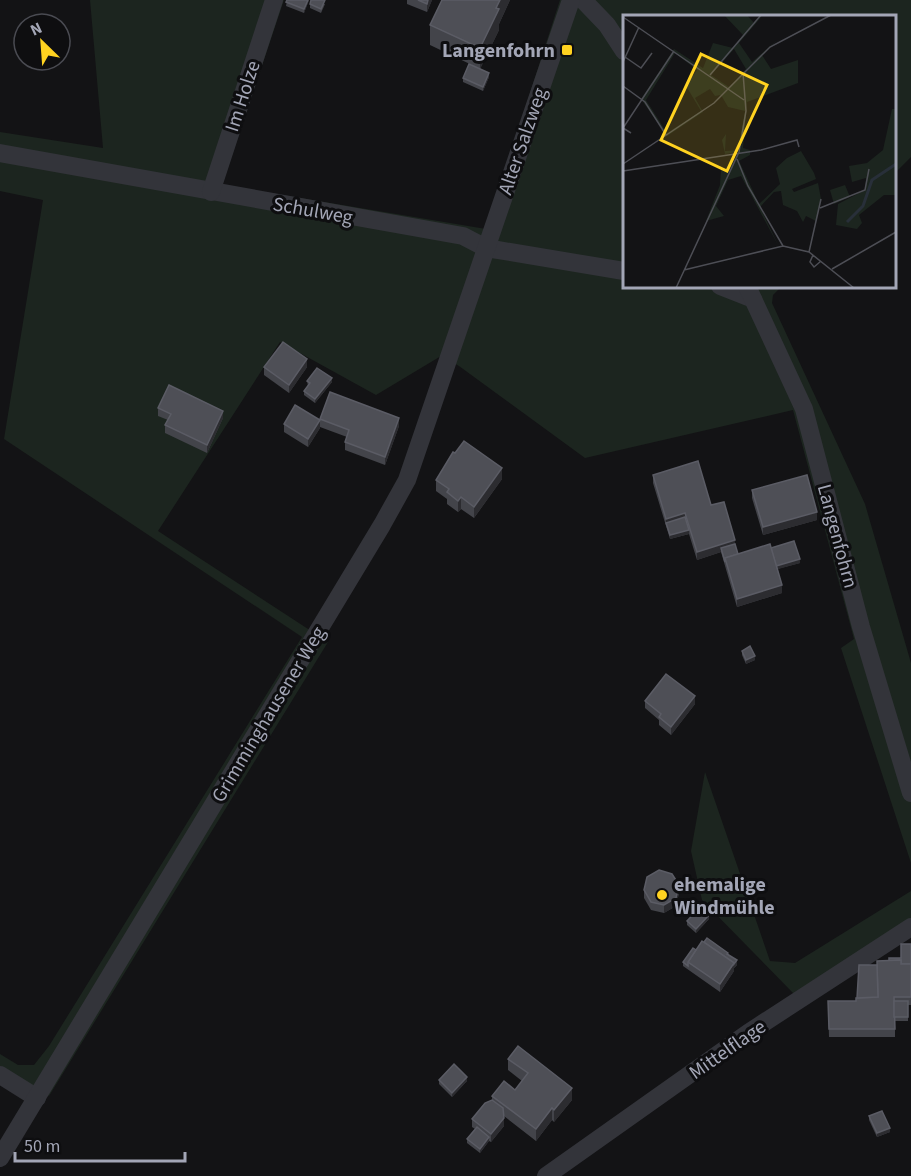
<svg xmlns="http://www.w3.org/2000/svg" width="911" height="1176" viewBox="0 0 911 1176" font-family="'Source Sans 3',sans-serif">
	<style>
		.green { fill: #1c251f }
		.lines { fill: none; stroke-linecap: round; stroke-linejoin: round }
		.minor { stroke: #33343a; stroke-width: 18 }
		.wall { fill: #43444a }
		.shaded-wall { fill: #2c2c30 }
		.building { fill: #4e4f56; stroke: #5b5c65; stroke-width: 1.5 }
		.poi-dot { fill: #ffd220; stroke: #0e0e10; stroke-width: 2 }
		.labels { text-anchor: middle; stroke-width: 6; stroke-linejoin: round; paint-order: stroke }
		.poi-label { font-size: 20px; font-weight: bold; fill: #a3a6b6; stroke: #0e0e10; text-anchor: end }
		.street-label { font-size: 20px; fill: #a3a6b6; stroke: #0e0e10 }
		.inset-river { fill: none; stroke: #282f39; stroke-width: 3 }
		.inset-road { fill: none; stroke: #4d4e55; stroke-width: 1.5 }
		.view { fill: #ffd220; fill-opacity: 0.15; stroke: #ffd220; stroke-width: 3 }
		.inset-edge { fill: none; stroke: #a3a6b6; stroke-width: 3 }
	</style>
	<rect width="100%" height="100%" fill="#131315"/>
	<!-- green -->
	<g class="green">
		<polygon points="90,0 284,0 222,185 486,229 560,0 911,0 911,157 895,173 894,16 624,16 624,286 781,287 773,295 772,303 865,504 911,663 911,863 841,648 854,639 793,410 585,458 459,366 441,356 376,395 280,342 158,531 328,642 49,1096 0,1066 0,1054 18,1065 34,1065 49,1046 302,637 4,439 43,200 0,191 0,132 103,148"/>
		<polygon points="705,772 770,961 795,963 911,891 911,920 794,994 702,900 691,851"/>
	</g>
	<g class="lines">
		<!-- minor -->
		<g class="minor">
			<polyline points="583,0 607,25 624,51"/>
			<polyline points="0,153 463,236 486,248 624,271"/>
			<polyline points="211,192 274,0"/>
			<polyline points="720,286 753,299"/>
			<polyline points="747,286 804,409 861,627 911,793"/>
			<polyline points="0,1075 37,1098"/>
			<polyline points="0,1158 382,525 407,480 571,0"/>
			<polyline points="546,1176 748,1033 911,927"/>
		</g>
	</g>
	<!-- wall -->
	<g class="wall">
		<polygon points="287,0 309,0 304,13 286,6"/>
		<polygon points="407,0 432,0 427,12 407,4"/>
		<polygon points="442,0 510,0 499,24 499,30 480,69 489,77 483,91 463,82 463,78 472,65 430,45 430,25"/>
		<polygon points="310,4 325,4 321,13 310,8"/>
		<polygon points="264,367 307,367 289,393 264,375"/>
		<polygon points="307,381 332,382 315,403 304,395 304,391 308,386"/>
		<polygon points="158,408 223,418 207,453 165,433 165,425 168,420 158,416"/>
		<polygon points="320,419 399,426 385,465 345,450 345,442 347,437 320,427"/>
		<polygon points="284,424 320,428 308,447 284,432"/>
		<polygon points="653,475 711,505 735,544 738,554 771,548 800,563 777,569 782,593 737,607 721,552 697,560 689,534 670,539 653,483"/>
		<polygon points="502,479 474,518 461,509 458,512 447,504 447,499 436,491 436,480"/>
		<polygon points="752,490 817,520 763,535 752,498"/>
		<polygon points="742,651 755,660 746,664 742,655"/>
		<polygon points="645,701 695,704 671,735 659,725 659,720 645,708"/>
		<polygon points="644,890 679,893 676,906 664,913 651,910 644,898"/>
		<polygon points="709,919 696,933 687,925 687,921"/>
		<polygon points="704,942 728,954 737,965 734,968 734,971 720,992 683,966 683,962"/>
		<polygon points="911,944 911,1005 908,1005 908,1021 895,1021 895,1037 829,1037 828,1001 856,1001 877,965 901,958"/>
		<polygon points="508,1059 572,1100 554,1122 552,1120 536,1141 504,1116 504,1126 491,1142 489,1141 480,1153 467,1143 467,1139 475,1129 472,1127 472,1119 492,1100 492,1096 515,1090 522,1081 508,1070"/>
		<polygon points="439,1080 467,1081 452,1097 439,1084"/>
		<polygon points="869,1116 890,1132 877,1137 869,1120"/>
	</g>
	<!-- shaded-wall -->
	<g class="shaded-wall">
		<polygon points="308,0 309,0 304,13 304,9"/>
		<polygon points="428,0 432,0 427,12 427,4"/>
		<polygon points="500,0 510,0 499,24 499,30 480,69 480,48"/>
		<polygon points="489,73 489,77 483,91 483,87"/>
		<polygon points="307,359 307,367 289,393 289,385"/>
		<polygon points="332,378 332,382 315,403 315,399"/>
		<polygon points="223,411 223,418 207,453 207,445"/>
		<polygon points="399,418 399,426 385,465 385,457"/>
		<polygon points="320,420 320,428 308,447 308,439"/>
		<polygon points="502,468 502,479 474,518 474,507"/>
		<polygon points="461,497 461,509 458,512 458,501"/>
		<polygon points="817,512 817,520 763,535 763,527"/>
		<polygon points="685,513 685,521 666,523 666,519"/>
		<polygon points="689,530 689,534 670,539 670,535"/>
		<polygon points="735,540 735,548 721,548 721,552 697,560 697,552"/>
		<polygon points="800,559 800,563 775,570 775,566"/>
		<polygon points="782,585 782,593 737,607 737,599"/>
		<polygon points="755,656 755,660 746,664 746,660"/>
		<polygon points="695,696 695,704 671,735 671,727"/>
		<polygon points="679,885 679,893 676,906 664,913 664,905"/>
		<polygon points="709,915 709,919 696,933 696,929"/>
		<polygon points="737,960 737,965 734,968 734,971 720,992 720,984"/>
		<polygon points="467,1077 467,1081 452,1097 452,1093"/>
		<polygon points="572,1088 572,1100 554,1122 554,1110"/>
		<polygon points="552,1108 552,1120 536,1141 536,1129"/>
		<polygon points="504,1118 504,1126 491,1142 491,1134"/>
		<polygon points="890,1128 890,1132 877,1137 877,1133"/>
		<polygon points="489,1137 489,1141 480,1153 480,1149"/>
	</g>
	<!-- building -->
	<g class="building">
		<polygon points="287,0 308,0 304,9 286,2"/>
		<polygon points="311,0 325,0 321,9 310,4"/>
		<polygon points="418,0 428,0 427,4"/>
		<polygon points="442,0 500,0 496,8 499,9 480,48 430,25"/>
		<polygon points="469,64 489,73 483,87 463,78"/>
		<polygon points="283,342 307,359 289,385 264,367"/>
		<polygon points="317,368 332,378 315,399 304,391 310,383 307,381"/>
		<polygon points="169,385 223,411 207,445 165,425 171,414 158,408"/>
		<polygon points="330,392 399,418 385,457 345,442 349,430 320,419"/>
		<polygon points="295,405 320,420 308,439 284,424"/>
		<polygon points="464,441 502,468 474,507 461,497 458,501 447,492 449,489 436,480 453,452 455,453"/>
		<polygon points="698,461 711,505 724,502 735,540 697,552 685,513 666,519 653,475"/>
		<polygon points="807,475 817,512 763,527 752,490"/>
		<polygon points="685,517 689,530 670,535 666,523"/>
		<polygon points="794,541 800,559 776,566 771,548"/>
		<polygon points="735,544 738,554 725,558 725,562 721,548"/>
		<polygon points="770,544 782,585 737,599 725,558"/>
		<polygon points="750,646 755,656 746,660 742,651"/>
		<polygon points="666,674 695,696 671,727 659,717 661,714 645,701"/>
		<polygon points="659,870 672,874 679,885 676,898 664,905 651,902 644,890 647,877"/>
		<polygon points="700,907 709,915 696,929 687,921"/>
		<polygon points="707,938 728,953 727,954 737,960 734,964 734,963 704,942"/>
		<polygon points="702,941 734,963 720,984 688,962"/>
		<polygon points="901,944 911,944 911,964 901,964 901,960 889,961 889,958 901,958"/>
		<polygon points="693,948 696,950 688,962 688,966 683,962"/>
		<polygon points="901,960 901,964 911,964 911,997 894,997 895,1029 829,1029 828,1001 856,1001 856,998 878,997 877,961"/>
		<polygon points="859,965 877,965 878,997 857,998"/>
		<rect x="894" y="1001" width="14" height="16"/>
		<polygon points="518,1046 572,1088 554,1110 552,1108 536,1129 492,1096 504,1081 515,1090 528,1073 508,1059"/>
		<polygon points="454,1064 467,1077 452,1093 439,1080"/>
		<polygon points="492,1100 503,1108 504,1118 491,1134 472,1119 485,1103"/>
		<polygon points="882,1111 890,1128 877,1133 869,1116"/>
		<polygon points="477,1127 489,1137 480,1149 467,1139"/>
	</g>
	<!-- markers -->
	<g class="poi-dot">
		<rect x="561" y="44" width="12" height="12" rx="3"/>
		<circle cx="662" cy="895" r="6"/>
	</g>
	<g class="labels">
		<!-- poi labels -->
		<g class="poi-label">
			<text x="555" y="57">Langenfohrn</text>
			<text x="674" y="891" text-anchor="start">ehemalige<tspan x="674" dy="23">Windmühle</tspan></text>
		</g>
		<!-- street labels -->
		<g class="street-label">
			<text transform="translate(242 96) rotate(-72)" y="7">Im Holze</text>
			<text transform="translate(522 141) rotate(-71)" y="7">Alter Salzweg</text>
			<text transform="translate(313 210) rotate(10)" y="7">Schulweg</text>
			<text transform="translate(838 536) rotate(75)" y="7">Langenfohrn</text>
			<text transform="translate(268 714) rotate(-59)" y="7">Grimminghausener Weg</text>
			<text transform="translate(727 1049) rotate(-35)" y="7">Mittelflage</text>
		</g>
	</g>
	<!-- overview -->
	<g transform="translate(623 15)">
		<rect width="273" height="273" fill="#131315"/>
		<path d="M101,0H124L131,8L140,0L116,28L129,47L154,25L139,40L148,54L175,45V68L124,87L120,133L127,135V140L116,146L136,189L157,169L153,153L164,143L178,136L191,158L193,164L169,174L171,177L195,168L198,184L193,206L183,201L180,207L174,196L160,190L158,176L151,177L137,192L155,230L118,161L105,165L93,191L101,201L83,206L97,170L98,154L106,155L115,137L102,139L99,125L103,119L102,136L115,135L122,96L105,92L98,80L92,81L87,74L72,83L80,97L44,121L18,84L51,34L80,53L90,28L110,33L120,20ZM111,34L123,54L106,72L88,60ZM52,38L74,55L63,71L78,96L44,118L23,85ZM269,94H273V180H261L236,200L239,208L234,214L213,210L215,189L242,175L243,163L229,167L226,151L244,148L260,135ZM222,170L227,182L211,189L207,175Z" fill="#1c251f" fill-rule="evenodd"/>
		<path class="inset-river" d="M224,207L240,191L249,165L273,149"/>
		<path class="inset-road" d="M0,2L121,85M2,42L18,53L29,38M0,47L16,12M87,60L138,0M0,71L22,87L43,120M8,118L0,113L51,36M114,144L125,171L160,231M0,149L91,88L147,32L208,0M0,156L138,135L174,125L176,132M197,193L242,175L246,154M186,237L198,184M190,240L187,247L191,252L198,246M209,254L273,217M61,255L160,231L186,237L231,273M53,273L116,137L123,96L120,58"/>
		<path class="view" d="M78,39L144,70L104,156L38,125Z"/>
		<rect width="273" height="273" class="inset-edge"/>
	</g>
	<!-- north arrow -->
	<g transform="translate(42 42) rotate(335)"><circle r="28" fill="#0e0e10" stroke="#4a4b52" stroke-width="1.5"/>
	<path d="M0-4.5L10 22L0 15L-10 22Z" fill="#ffd220"/>
	<text y="-9" font-size="16" font-weight="bold" text-anchor="middle" fill="#a3a6b6">N</text>
	</g>
	<!-- scale -->
	<path d="M15 1152v9h170v-9" fill="none" stroke="#a3a6b6" stroke-width="3"/>
	<text x="24" y="1152" font-size="18" fill="#a3a6b6" stroke="#0e0e10" stroke-width="4.5" paint-order="stroke">50 m</text>
</svg>
